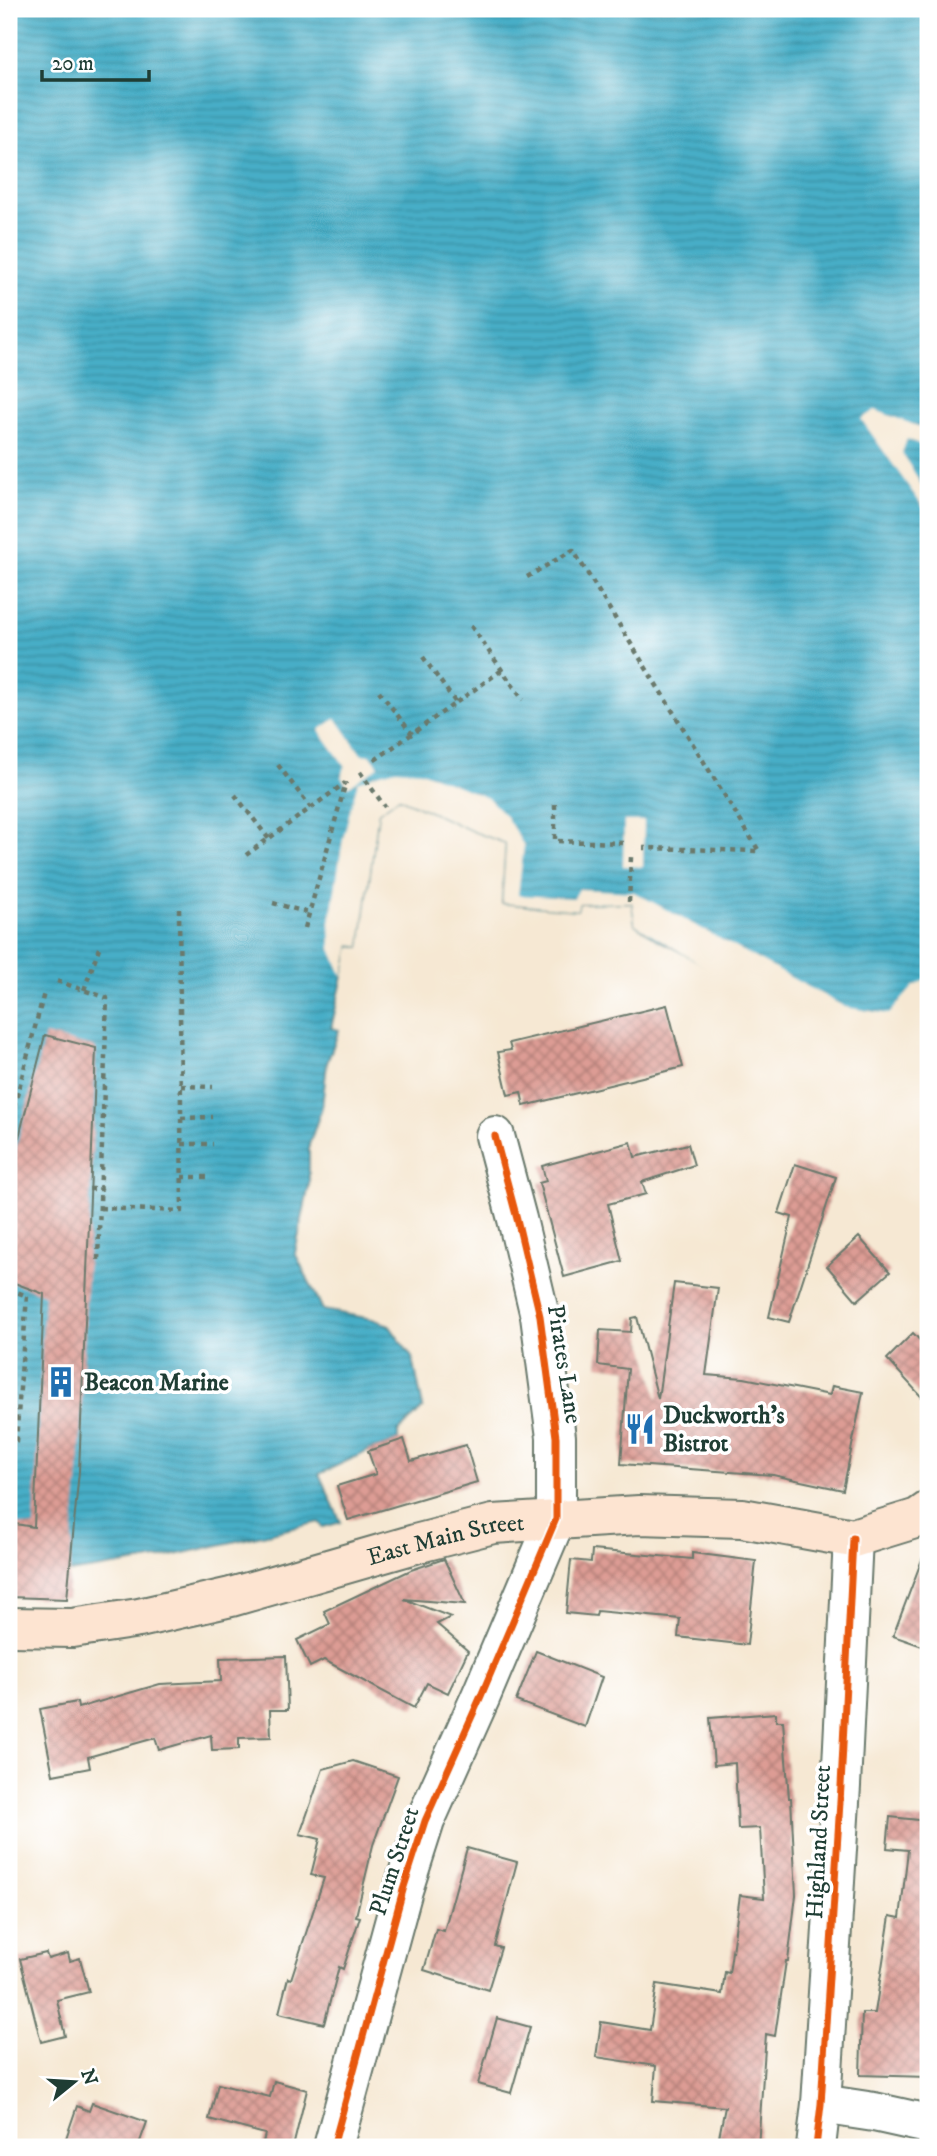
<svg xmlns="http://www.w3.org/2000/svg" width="937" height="2156" viewBox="0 0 937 2156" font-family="'IM FELL DW Pica',serif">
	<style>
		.water { fill: url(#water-rules); stroke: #33767e; stroke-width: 2 }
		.pier { fill: #f6e8d3 }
		.building { fill: url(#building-cross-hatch) }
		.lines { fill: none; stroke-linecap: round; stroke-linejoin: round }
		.minor-casing { stroke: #6a796c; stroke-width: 42 }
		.secondary-casing { stroke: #6a796c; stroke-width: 42 }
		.path { stroke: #6a796c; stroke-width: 4.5; stroke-dasharray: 5 5; stroke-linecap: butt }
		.minor { stroke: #fff; stroke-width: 38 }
		.secondary { stroke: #fde4d1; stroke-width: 38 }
		.cycleway-casing { stroke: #fff; stroke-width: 11 }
		.cycleway { stroke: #e8590c; stroke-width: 7 }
		.labels { text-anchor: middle; stroke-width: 7; stroke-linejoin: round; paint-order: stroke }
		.street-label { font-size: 24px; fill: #1f3d34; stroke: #fff }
		.poi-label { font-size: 24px; font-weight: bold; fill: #1f3d34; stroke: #fff; text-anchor: start }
	</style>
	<defs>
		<pattern id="water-rules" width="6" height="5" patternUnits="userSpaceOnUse" patternTransform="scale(1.75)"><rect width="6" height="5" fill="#47aec7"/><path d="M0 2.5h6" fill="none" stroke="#3b8fa2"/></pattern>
		<pattern id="building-cross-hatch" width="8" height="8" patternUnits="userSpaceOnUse" patternTransform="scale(1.75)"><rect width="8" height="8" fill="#dd9c94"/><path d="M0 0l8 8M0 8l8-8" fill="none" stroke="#b3807a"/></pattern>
	</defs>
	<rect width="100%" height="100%" fill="#fff"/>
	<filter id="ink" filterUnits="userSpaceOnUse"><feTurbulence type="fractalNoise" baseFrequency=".0143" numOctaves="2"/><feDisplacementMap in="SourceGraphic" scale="14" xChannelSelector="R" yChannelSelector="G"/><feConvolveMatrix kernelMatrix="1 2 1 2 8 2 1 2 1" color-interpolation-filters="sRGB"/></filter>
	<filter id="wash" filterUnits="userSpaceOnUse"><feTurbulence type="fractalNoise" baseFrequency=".00686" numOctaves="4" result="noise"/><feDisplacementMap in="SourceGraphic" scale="28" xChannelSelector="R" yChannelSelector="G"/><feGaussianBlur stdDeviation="1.57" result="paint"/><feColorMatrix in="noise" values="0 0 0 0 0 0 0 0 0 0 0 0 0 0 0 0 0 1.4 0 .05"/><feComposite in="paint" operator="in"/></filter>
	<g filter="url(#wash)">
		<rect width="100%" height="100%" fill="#f6e8d3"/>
		<!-- water -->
		<polygon class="water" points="9,9 928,9 928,1000 897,1024 707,966 655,938 635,924 632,902 579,903 577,910 502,903 506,843 473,831 399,797 378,812 360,947 350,946 331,1028 339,1030 327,1063 322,1107 309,1145 309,1185 295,1253 323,1310 372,1319 389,1325 413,1359 423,1408 398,1432 398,1441 368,1451 319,1474 341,1522 323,1527 319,1522 158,1559 69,1573 9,1556"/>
		<!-- pier -->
		<g class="pier">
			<polygon points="875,410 928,430 928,448 907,439 902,453 922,486 928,483 928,514 861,419"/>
			<polygon points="336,718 361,754 371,755 379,766 348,787 342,778 345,766 319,730"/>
			<polygon points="396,769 421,771 488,798 505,815 524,846 518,895 574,898 579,889 634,892 845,1007 889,1014 913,987 928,978 928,1004 896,1028 868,1033 860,1032 808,1017 787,1009 715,973 635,924 632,902 579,903 577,910 502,903 506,843 473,831 399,797 378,812 360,947 350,945 343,977 331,949 330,922 343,839 352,803 358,782 380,773"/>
			<polygon points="624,821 644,821 643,867 623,866"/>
		</g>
		<g id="blocks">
			<!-- building -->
			<g class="building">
				<polygon points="667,1005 683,1067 524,1106 521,1092 508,1095 498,1052 511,1050 509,1043"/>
				<polygon points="45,1035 96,1048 79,1471 67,1599 9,1597 9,1523 34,1527 44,1294 9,1281 9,1176"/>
				<polygon points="631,1142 635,1157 688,1144 694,1165 642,1182 646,1194 608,1204 622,1261 564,1277 539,1183 546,1181 542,1166"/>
				<polygon points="795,1164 836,1177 789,1322 769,1317 792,1217 779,1213"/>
				<polygon points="859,1237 890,1272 857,1301 827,1266"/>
				<polygon points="674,1283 718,1288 706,1375 744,1378 830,1395 832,1386 863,1392 843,1490 773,1475 621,1464 628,1369 598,1365 600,1330 631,1332 632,1318 637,1317 658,1399"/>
				<polygon points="913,1333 928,1349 928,1404 887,1359"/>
				<polygon points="404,1439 411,1461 466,1445 477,1482 348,1520 337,1486 376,1474 368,1451"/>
				<polygon points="926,1549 928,1550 928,1648 893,1636"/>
				<polygon points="592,1550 692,1559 692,1553 756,1561 747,1645 678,1637 680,1619 597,1611 596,1616 566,1613 571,1560 591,1562"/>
				<polygon points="444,1559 465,1604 404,1599 451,1617 437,1624 468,1651 448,1693 427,1683 414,1708 324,1660 310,1667 297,1640 330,1624 324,1611 411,1570"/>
				<polygon points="536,1651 602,1677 585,1727 516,1701"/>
				<polygon points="286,1656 288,1710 270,1710 271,1737 239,1738 239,1749 212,1750 211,1735 159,1750 155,1738 88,1757 90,1768 53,1775 40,1709 77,1702 78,1708 160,1684 221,1681 220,1658"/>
				<polygon points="776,1713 776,1721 783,1721 789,1798 791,1798 796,1895 788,1961 786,1961 775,2036 766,2034 758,2147 717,2147 725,2107 653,2101 656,2066 596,2057 601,2022 650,2030 657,1984 722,1994 725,1972 729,1973 740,1895 764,1898 760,1828 738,1829 735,1763 714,1765 710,1718"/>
				<polygon points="353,1761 398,1776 373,1845 356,1916 360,1917 343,1969 339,1967 324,2024 279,2013 288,1978 291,1979 324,1878 311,1875 320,1839 300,1834 323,1769"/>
				<polygon points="890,1817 928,1821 928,2077 860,2075 862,2013 875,2013 890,1916 900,1918 908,1850 887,1848"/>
				<polygon points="467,1848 517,1862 495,1946 501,1948 488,1990 424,1970 436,1929 444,1931"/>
				<polygon points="46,1953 48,1959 68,1953 70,1961 80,1958 89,1992 57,2000 65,2036 41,2042 20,1959"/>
				<polygon points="497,2018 530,2027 511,2093 478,2084"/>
				<polygon points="274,2081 307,2090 293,2147 262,2147 265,2134 209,2119 218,2084 270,2097"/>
				<polygon points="92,2103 147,2122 138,2147 63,2147 77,2106 89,2111"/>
			</g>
		</g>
	</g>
	<g filter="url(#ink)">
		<use href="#blocks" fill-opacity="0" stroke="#6a796c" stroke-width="2"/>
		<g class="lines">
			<defs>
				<g id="minor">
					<polyline points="821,2104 874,2112 928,2124"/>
					<polyline points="333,2147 403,1890 425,1821 481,1696 556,1519 556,1437 540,1316 517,1219 495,1136"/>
					<polyline points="816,2147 821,2104 841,1786 853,1538"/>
				</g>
				<g id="secondary">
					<path id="s1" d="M9,1627L72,1628L139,1618L231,1597L415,1544L493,1524L639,1515L742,1518L853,1538L918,1518L928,1511"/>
				</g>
			</defs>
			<!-- minor casing -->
			<use href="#minor" class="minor-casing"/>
			<!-- secondary casing -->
			<use href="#secondary" class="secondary-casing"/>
			<!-- path -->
			<g class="path">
				<polyline points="527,577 573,550 759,851 643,848"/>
				<polyline points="471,626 523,700"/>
				<polyline points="423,657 456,703"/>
				<polyline points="379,691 412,734"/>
				<polyline points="375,760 502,670"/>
				<polyline points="278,765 311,808"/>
				<polyline points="360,772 385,807"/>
				<polyline points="235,795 269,839"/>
				<polyline points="555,804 555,841 624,843"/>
				<polyline points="246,855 345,783"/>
				<polyline points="629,902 631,857"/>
				<polyline points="273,903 309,913"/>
				<polyline points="305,928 346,782"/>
				<polyline points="57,981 107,998 98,1261"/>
				<polyline points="84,990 99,948"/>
				<polyline points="181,1086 213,1087"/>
				<polyline points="181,1118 212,1117"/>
				<polyline points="9,1126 44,993"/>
				<polyline points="182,1144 213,1144"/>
				<polyline points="182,1177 212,1177"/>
				<polyline points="89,1189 101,1189 101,1188"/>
				<polyline points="100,1208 182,1211 179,909"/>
				<polyline points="9,1289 27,1296 16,1441 9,1446"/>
			</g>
			<!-- minor -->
			<use href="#minor" class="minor"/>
			<!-- secondary -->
			<use href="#secondary" class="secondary"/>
			<defs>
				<g id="cycleway">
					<polyline points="333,2147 403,1890 425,1821 481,1696 556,1519 556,1437 540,1316 517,1219 495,1136"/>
					<polyline points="816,2147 821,2104 841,1786 853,1538"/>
				</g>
			</defs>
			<!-- cycleway casing -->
			<use href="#cycleway" class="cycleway-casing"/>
			<!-- cycleway -->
			<use href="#cycleway" class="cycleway"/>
		</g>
	</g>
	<!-- icons -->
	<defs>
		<symbol id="building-bare" viewBox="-9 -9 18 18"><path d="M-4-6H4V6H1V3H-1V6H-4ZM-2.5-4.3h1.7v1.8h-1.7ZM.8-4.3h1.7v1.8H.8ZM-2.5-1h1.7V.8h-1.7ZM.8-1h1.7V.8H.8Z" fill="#1f6fb2" stroke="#fff" stroke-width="2.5" paint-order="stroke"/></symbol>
		<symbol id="restaurant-bare" viewBox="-9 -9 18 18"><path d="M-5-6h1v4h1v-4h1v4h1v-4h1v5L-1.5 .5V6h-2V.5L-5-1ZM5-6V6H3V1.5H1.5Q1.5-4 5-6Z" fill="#1f6fb2" stroke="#fff" stroke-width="2.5" paint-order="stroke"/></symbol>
	</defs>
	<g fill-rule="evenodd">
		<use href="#building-bare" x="39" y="1360" width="44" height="44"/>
		<use href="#restaurant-bare" x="618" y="1407" width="44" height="44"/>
	</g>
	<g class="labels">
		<!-- street labels -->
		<g class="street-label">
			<text transform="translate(565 1364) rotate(81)" y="8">Pirates Lane</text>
			<text dy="8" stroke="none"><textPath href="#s1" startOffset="448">East Main Street</textPath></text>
			<text transform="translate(818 1842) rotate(-87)" y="8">Highland Street</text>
			<text transform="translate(394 1861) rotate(-72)" y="8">Plum Street</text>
		</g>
		<!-- poi labels -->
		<g class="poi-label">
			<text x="84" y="1390">Beacon Marine</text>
			<text x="663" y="1423">Duckworth's<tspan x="663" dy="28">Bistrot</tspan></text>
		</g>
	</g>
	<!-- margin -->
	<rect width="937" height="2156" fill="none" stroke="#fff" stroke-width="35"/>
	<!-- north arrow -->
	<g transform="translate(74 2082) rotate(72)" stroke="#ffffff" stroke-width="5" paint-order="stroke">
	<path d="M0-5L12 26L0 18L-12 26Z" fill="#1f3d34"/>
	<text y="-10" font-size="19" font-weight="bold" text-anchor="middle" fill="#1f3d34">N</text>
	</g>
	<!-- scale -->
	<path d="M42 70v10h107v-10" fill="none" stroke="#1f3d34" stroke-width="3.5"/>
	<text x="52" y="70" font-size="21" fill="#1f3d34" stroke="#ffffff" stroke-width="5" paint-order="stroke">20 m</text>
</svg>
